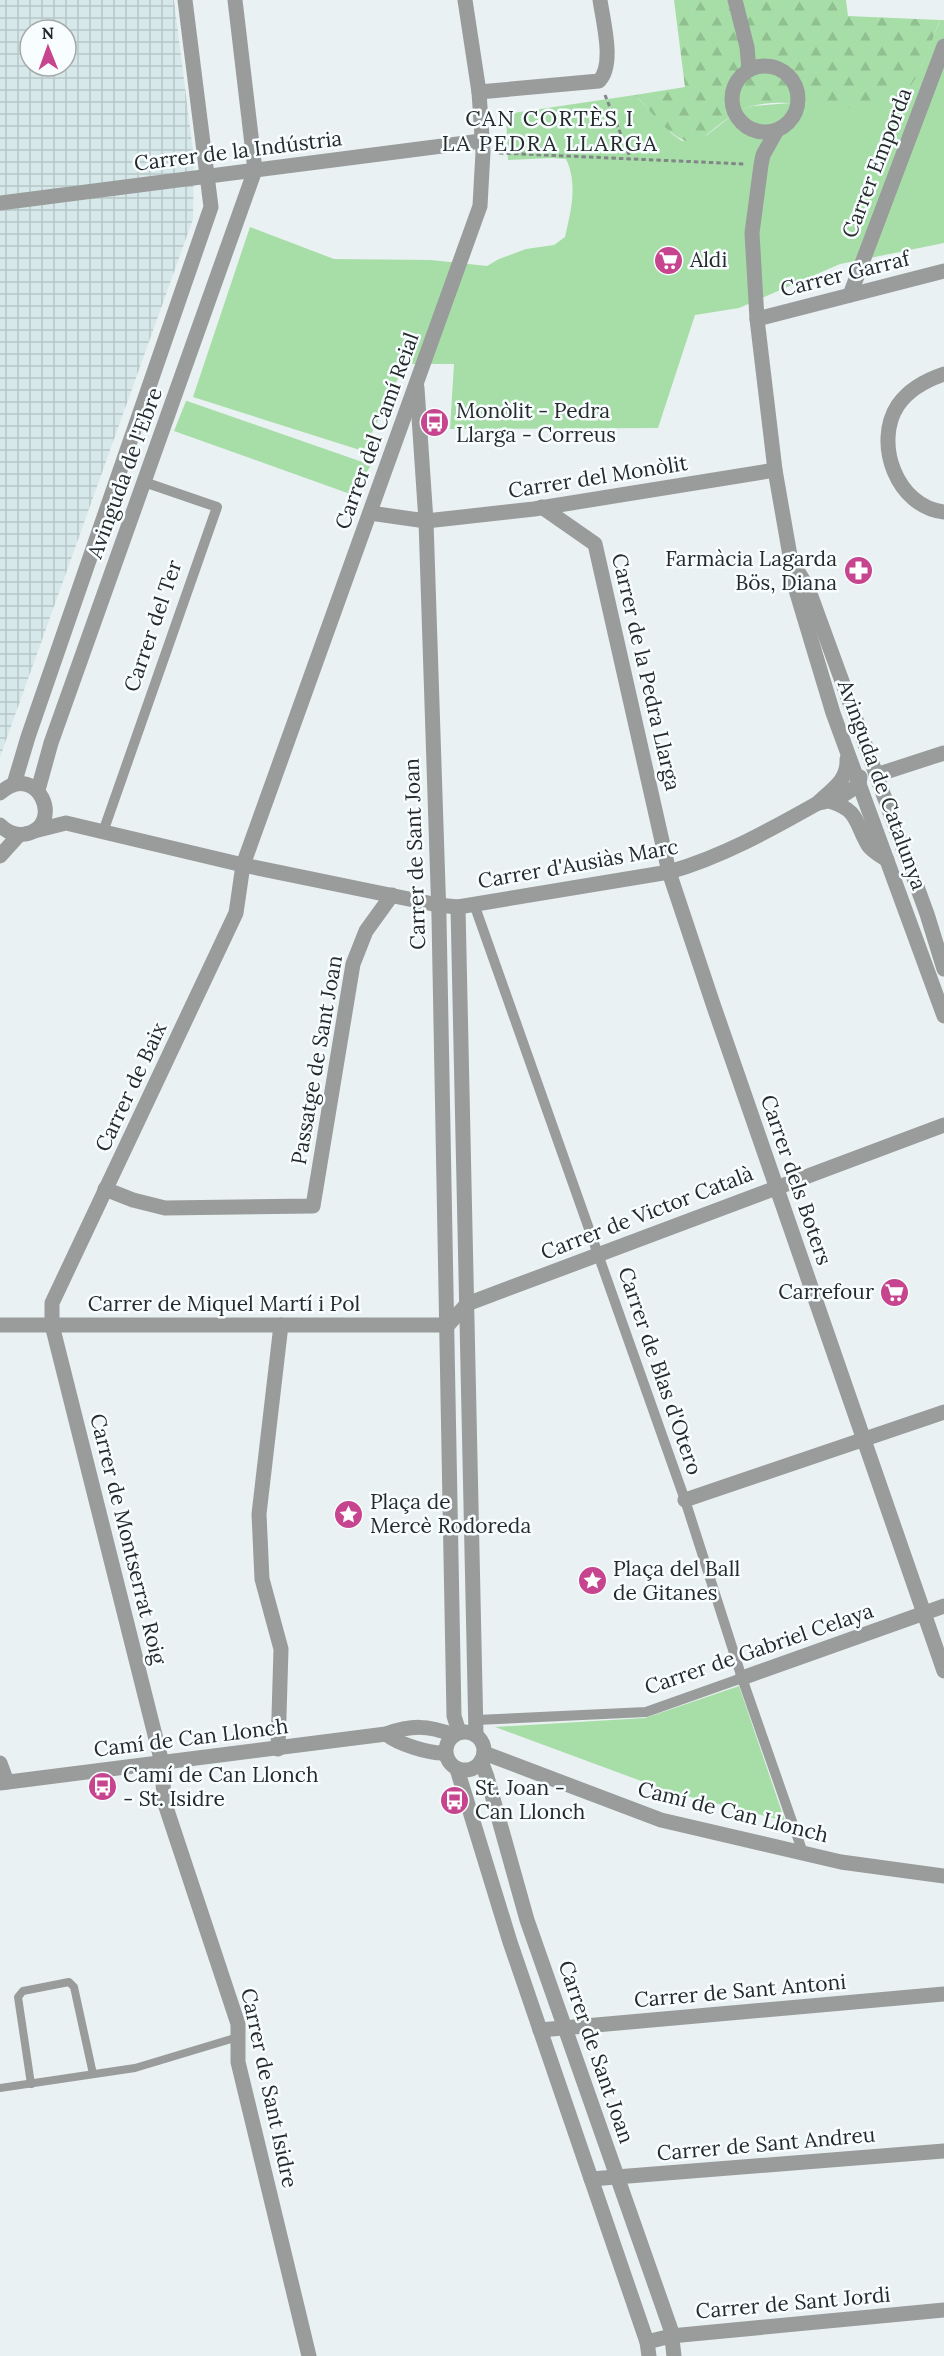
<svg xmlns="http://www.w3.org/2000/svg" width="944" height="2356" viewBox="0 0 944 2356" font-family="Lora,serif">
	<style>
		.industrial { fill: url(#industrial-grid); fill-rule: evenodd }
		.green { fill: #a7dea7 }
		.forest { fill: url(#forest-firs) }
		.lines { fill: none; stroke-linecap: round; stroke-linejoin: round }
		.path { stroke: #818787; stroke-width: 3; stroke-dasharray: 4.5 3; stroke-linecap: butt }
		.service { stroke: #999c9b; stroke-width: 8 }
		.pedestrian { stroke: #999c9b; stroke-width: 10 }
		.minor { stroke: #999c9b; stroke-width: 15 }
		.tertiary { stroke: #999c9b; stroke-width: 15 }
		.labels { text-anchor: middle; stroke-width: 5; stroke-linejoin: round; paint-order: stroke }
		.street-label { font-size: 21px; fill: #272a2a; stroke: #f8feff }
		.poi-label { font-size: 21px; fill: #272a2a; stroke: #f8feff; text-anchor: start }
		.neighbourhood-label { font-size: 22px; letter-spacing: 1.5px; fill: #272a2a; stroke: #f8feff }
	</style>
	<defs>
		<pattern id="industrial-grid" width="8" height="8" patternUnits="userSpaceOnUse" patternTransform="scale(1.5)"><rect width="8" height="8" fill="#d6e8e9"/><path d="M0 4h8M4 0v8" fill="none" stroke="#b8c7c8"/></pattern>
		<pattern id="forest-firs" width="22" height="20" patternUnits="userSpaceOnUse" patternTransform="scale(1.5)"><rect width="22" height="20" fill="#a7dea7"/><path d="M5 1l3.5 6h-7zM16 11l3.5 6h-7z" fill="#90bf90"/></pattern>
	</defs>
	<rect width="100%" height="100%" fill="#e9f1f2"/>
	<!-- industrial -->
	<path class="industrial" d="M0,0H174L194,159L193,219L0,757ZM30,30H66V66H30Z"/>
	<!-- green -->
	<g class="green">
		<path d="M940,20H944V243L840,264L739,308L695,315L658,428L450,429L454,364H405L363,451L193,397L250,227L334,259L431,260L487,266L499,259L526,249L554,245L565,237C571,211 578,184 566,159L553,158L508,160L506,114L635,95L672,134L682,141L707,135L739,110L753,106L792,103L871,106L907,90L922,66Z"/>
		<polygon points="186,401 187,401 371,465 353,495 174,431"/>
		<polygon points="739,1686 785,1821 671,1792 495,1727 645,1718"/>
	</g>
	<!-- forest -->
	<path class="forest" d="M674,0H846L848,16L940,20C931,41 923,72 907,90C886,113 844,108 816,105C795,103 772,101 752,106C730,112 714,131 695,143C669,140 653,112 635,95L685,87Z"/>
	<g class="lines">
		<!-- path -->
		<g class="path">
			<polyline points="605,95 630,157"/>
			<polyline points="499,153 744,164"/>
		</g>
		<!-- service -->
		<g class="service">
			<polyline points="31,2084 18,1997 23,1991 69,1982 74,1987 93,2074"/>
			<polyline points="0,2088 135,2068 238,2037"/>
		</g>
		<!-- pedestrian -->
		<g class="pedestrian">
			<polyline points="103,832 217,507 144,482"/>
			<polyline points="474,904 685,1500 742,1678 803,1853"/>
			<polyline points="476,1720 646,1712 742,1678"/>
		</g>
		<!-- minor -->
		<g class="minor">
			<path d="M479,92L599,81C615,65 603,21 600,0"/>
			<polyline points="0,203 481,141"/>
			<polyline points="850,295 944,46"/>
			<polyline points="757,319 944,271"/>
			<path d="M944,374C926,380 909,389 898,405C873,443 897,507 944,512"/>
			<polyline points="417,388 426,521 439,917 454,1716 459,1732"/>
			<polyline points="542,507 595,544 669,872 713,1004 944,1671"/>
			<polyline points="370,513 426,521 534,509 775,470"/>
			<polyline points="876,775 944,753"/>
			<polyline points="14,784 28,737 211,207 185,0"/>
			<polyline points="38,790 51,743 255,170 235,0"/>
			<path d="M0,793C38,759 66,827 25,834C15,836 7,832 0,825"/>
			<path d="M34,831L66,823L243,865L438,905L458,907L669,872C722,857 770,830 818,803"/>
			<polyline points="0,856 19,835"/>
			<polyline points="458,907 476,1735"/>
			<polyline points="105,1189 133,1200 165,1208 313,1206 353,964 366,931 392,895"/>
			<polyline points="0,1325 448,1325 467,1304 944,1125"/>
			<polyline points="685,1500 944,1412"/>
			<polyline points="742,1678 944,1606"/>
			<circle cx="465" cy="1751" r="19"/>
			<path d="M386,1734C398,1744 430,1754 445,1753"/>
			<polyline points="278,1749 281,1649 262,1579 259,1514 281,1325"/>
			<polyline points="484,1753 661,1820 841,1862 944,1876"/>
			<polyline points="481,1761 487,1777 527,1920 671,2330 674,2356"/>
			<polyline points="0,1763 7,1782"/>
			<polyline points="457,1769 510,1942 647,2342 649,2356"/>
			<path d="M0,1783L386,1734C411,1725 428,1725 453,1735"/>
			<polyline points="540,2030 944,1994"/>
			<polyline points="591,2179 944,2151"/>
			<polyline points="647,2342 671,2336 944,2310"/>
			<polyline points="309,2356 238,2062 238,2024 164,1801 162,1763 52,1325 52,1303 236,913 243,865 480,206 483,152 479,92 465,0"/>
		</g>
		<!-- tertiary -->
		<g class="tertiary">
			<polyline points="735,0 747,47 749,70"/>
			<circle cx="765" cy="99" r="33"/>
			<polyline points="777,130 763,155 761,165 752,233 757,319 775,470 796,590 833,713 944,1016"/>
			<polyline points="795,567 808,588 927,914 944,969"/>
			<path d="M832,802C859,811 855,823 868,845C872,851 881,856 887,860"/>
			<path d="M818,803C835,801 845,795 859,784L860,777"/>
			<path d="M818,803C832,789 848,781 847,759"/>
		</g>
	</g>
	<!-- icons -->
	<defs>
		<symbol id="supermarket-disc" viewBox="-11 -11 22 22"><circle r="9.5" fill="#c7458e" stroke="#f8feff"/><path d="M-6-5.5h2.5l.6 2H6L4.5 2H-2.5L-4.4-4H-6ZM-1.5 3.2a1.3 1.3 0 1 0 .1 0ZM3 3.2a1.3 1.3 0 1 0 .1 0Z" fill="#fff"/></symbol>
		<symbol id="bus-disc" viewBox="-11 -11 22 22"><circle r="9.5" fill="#c7458e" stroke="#f8feff"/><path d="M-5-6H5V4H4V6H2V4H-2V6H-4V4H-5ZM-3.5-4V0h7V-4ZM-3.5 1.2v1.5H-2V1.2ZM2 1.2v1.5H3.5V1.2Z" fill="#fff"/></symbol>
		<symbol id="pharmacy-disc" viewBox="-11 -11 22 22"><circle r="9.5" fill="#c7458e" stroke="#f8feff"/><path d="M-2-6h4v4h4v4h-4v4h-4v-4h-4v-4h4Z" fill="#fff"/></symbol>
		<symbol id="sight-disc" viewBox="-11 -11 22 22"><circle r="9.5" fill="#c7458e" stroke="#f8feff"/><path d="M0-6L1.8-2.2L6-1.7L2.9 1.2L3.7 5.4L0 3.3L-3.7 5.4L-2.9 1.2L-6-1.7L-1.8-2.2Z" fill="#fff"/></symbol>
	</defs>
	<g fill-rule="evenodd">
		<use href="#supermarket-disc" x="652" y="244" width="33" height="33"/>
		<use href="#bus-disc" x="418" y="406" width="33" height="33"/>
		<use href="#pharmacy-disc" x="842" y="554" width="33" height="33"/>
		<use href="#supermarket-disc" x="878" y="1276" width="33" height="33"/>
		<use href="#sight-disc" x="332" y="1498" width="33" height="33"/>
		<use href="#sight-disc" x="576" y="1564" width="33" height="33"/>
		<use href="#bus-disc" x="86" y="1770" width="33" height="33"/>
		<use href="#bus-disc" x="438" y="1784" width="33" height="33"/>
	</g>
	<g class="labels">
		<!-- street labels -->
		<g class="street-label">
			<text transform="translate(238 151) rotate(-7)" y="7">Carrer de la Indústria</text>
			<text transform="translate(877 163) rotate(-69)" y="7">Carrer Emporda</text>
			<text transform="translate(845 274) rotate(-14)" y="7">Carrer Garraf</text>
			<text transform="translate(377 431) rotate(-70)" y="7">Carrer del Camí Reial</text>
			<text transform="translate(125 473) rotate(-70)" y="7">Avinguda de l'Ebre</text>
			<text transform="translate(598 477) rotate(-9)" y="7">Carrer del Monòlit</text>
			<text transform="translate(153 626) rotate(-71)" y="7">Carrer del Ter</text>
			<text transform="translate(646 672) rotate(77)" y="7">Carrer de la Pedra Llarga</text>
			<text transform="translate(882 785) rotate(70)" y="7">Avinguda de Catalunya</text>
			<text transform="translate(415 854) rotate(-92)" y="7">Carrer de Sant Joan</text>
			<text transform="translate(578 864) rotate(-10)" y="7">Carrer d'Ausiàs Marc</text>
			<text transform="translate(317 1060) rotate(-80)" y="7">Passatge de Sant Joan</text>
			<text transform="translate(131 1087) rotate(-65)" y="7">Carrer de Baix</text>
			<text transform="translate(796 1180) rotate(71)" y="7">Carrer dels Boters</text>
			<text transform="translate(647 1213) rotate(-21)" y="7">Carrer de Victor Català</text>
			<text x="224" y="1311">Carrer de Miquel Martí i Pol</text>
			<text transform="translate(660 1371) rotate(71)" y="7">Carrer de Blas d'Otero</text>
			<text transform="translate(128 1539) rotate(76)" y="7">Carrer de Montserrat Roig</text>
			<text transform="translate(759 1649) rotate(-19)" y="7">Carrer de Gabriel Celaya</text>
			<text transform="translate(191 1738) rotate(-7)" y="7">Camí de Can Llonch</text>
			<text transform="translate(733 1812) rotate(14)" y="7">Camí de Can Llonch</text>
			<text transform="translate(740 1991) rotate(-5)" y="7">Carrer de Sant Antoni</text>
			<text transform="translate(596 2052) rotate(71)" y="7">Carrer de Sant Joan</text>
			<text transform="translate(269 2088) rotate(78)" y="7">Carrer de Sant Isidre</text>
			<text transform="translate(766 2144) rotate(-5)" y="7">Carrer de Sant Andreu</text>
			<text transform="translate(793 2303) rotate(-5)" y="7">Carrer de Sant Jordi</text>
		</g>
		<!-- poi labels -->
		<g class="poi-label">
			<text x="690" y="267">Aldi</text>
			<text x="456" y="418">Monòlit - Pedra<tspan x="456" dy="24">Llarga - Correus</tspan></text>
			<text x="837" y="566" text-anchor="end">Farmàcia Lagarda<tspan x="837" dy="24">Bös, Diana</tspan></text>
			<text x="874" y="1299" text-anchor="end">Carrefour</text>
			<text x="370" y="1509">Plaça de<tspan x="370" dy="24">Mercè Rodoreda</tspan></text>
			<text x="613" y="1576">Plaça del Ball<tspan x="613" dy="24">de Gitanes</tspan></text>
			<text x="123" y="1782">Camí de Can Llonch<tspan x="123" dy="24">- St. Isidre</tspan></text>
			<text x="475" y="1795">St. Joan -<tspan x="475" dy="24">Can Llonch</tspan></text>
		</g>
		<!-- neighbourhood labels -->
		<g class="neighbourhood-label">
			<text x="550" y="126">CAN CORTÈS I<tspan x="550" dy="25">LA PEDRA LLARGA</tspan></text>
		</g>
	</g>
	<!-- north arrow -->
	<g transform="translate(48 48) rotate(359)"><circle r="28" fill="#f8feff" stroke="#a4a9aa" stroke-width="1.5"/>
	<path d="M0-4.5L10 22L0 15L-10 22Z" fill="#c7458e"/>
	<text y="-9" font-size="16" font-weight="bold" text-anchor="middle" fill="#272a2a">N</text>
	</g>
</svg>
